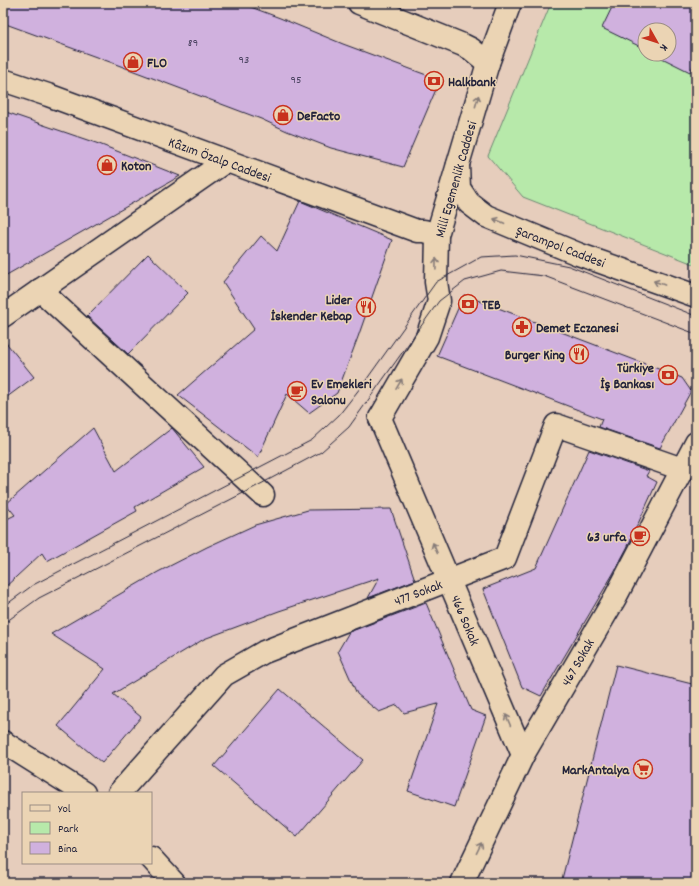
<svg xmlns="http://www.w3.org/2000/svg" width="699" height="886" viewBox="0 0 699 886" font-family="Dekko,sans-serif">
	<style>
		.green { fill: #b7e9aa; stroke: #6c8672; fill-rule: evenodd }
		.building { fill: #d0b1de; stroke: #22223b }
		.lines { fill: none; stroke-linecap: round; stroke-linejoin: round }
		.street-casing { stroke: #22223b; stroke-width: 25 }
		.secondary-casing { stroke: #22223b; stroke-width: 25 }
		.primary-casing { stroke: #22223b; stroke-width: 25 }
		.street { stroke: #ebd4b4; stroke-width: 22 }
		.secondary { stroke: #ebd4b4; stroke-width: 22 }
		.primary { stroke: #ebd4b4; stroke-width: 22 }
		.tram { stroke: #22223b; stroke-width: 1 }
		.oneway { stroke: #867b78 }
		.labels { text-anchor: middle; stroke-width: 3; stroke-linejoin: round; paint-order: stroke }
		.number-label { font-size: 12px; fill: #4e4664 }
		.poi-label { font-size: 14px; font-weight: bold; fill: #22223b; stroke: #ebd4b4; text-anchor: start }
		.street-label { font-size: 14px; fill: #22223b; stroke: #ebd4b4 }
	</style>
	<rect width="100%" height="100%" fill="#e6cdbc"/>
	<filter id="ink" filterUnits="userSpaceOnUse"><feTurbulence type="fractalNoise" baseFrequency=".025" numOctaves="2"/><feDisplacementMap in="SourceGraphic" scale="8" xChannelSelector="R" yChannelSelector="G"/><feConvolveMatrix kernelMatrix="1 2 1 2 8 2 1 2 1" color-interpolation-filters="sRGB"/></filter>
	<g filter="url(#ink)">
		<!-- green -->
		<path class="green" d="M551,3H696V265L523,197L488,156ZM645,30H669V54H645Z"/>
		<!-- building -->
		<g class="building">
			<polygon points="3,3 240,3 280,18 343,44 440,80 403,167 331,148 287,131 261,119 110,62 3,23"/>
			<polygon points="614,3 696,3 696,60 690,72 654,54 669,54 669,30 645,30 645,49 602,28"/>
			<polygon points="3,111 99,144 180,176 3,277"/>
			<polygon points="300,201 392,240 358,337 337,393 309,413 287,394 258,457 178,395 254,329 223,282 261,236 277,251"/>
			<polygon points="148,254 188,293 128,354 87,316"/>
			<polygon points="464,295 682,378 691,391 660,448 599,427 602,419 437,356"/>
			<polygon points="3,339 34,377 3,400"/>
			<polygon points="93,428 116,471 172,428 204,467 135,507 137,511 47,561 42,553 3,589 3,521 15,515 6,504"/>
			<polygon points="589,450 649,471 646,476 657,482 627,548 613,574 541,696 522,687 483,589 536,568"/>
			<polygon points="391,509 415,580 368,598 379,578 279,611 204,639 113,694 141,717 102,763 58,726 105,669 51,634 158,572 207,547 255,525 308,510"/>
			<polygon points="426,603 471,710 486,716 454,807 408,791 438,704 404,713 397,705 379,712 357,694 338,651 349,632"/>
			<polygon points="616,665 696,685 696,883 561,883"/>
			<polygon points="280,689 363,760 297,837 214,766"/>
		</g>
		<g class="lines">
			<defs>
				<g id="street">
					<polyline points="359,3 463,45 471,49 488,63"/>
					<polyline points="3,80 48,95 417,231 424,231 437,235"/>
					<polyline points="40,290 263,495"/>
					<polyline points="3,316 226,161"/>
					<polyline points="380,418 523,755"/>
					<polyline points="119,793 224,675 264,652 505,558 556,425 682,469"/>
					<polyline points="462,883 523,755 615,598 696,443"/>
				</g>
				<g id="secondary">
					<polyline points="380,418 427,337 439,301 436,282 437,235 488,63 510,3"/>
					<polyline points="3,742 84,793"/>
					<polyline points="151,858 174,883"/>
				</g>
				<polyline id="primary" points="458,165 459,188 469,203 486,216 578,254 696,296"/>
			</defs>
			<!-- street casing -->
			<use href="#street" class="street-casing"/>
			<!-- secondary casing -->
			<use href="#secondary" class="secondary-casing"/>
			<!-- primary casing -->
			<use href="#primary" class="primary-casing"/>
			<!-- street -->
			<use href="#street" class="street"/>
			<!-- secondary -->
			<use href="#secondary" class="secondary"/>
			<!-- primary -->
			<use href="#primary" class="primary"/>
			<!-- tram -->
			<g class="tram">
				<polyline points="3,607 33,585 312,440 339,415 364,383 436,282 481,257 515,255 569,266 696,316"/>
				<polyline points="3,624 39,598 255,487 321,452 349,427 439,301 465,281 501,271 544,276 696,334"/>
			</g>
		</g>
		<!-- one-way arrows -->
		<defs><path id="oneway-shaft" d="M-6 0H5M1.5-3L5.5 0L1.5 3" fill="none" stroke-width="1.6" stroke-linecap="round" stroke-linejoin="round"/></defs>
		<g class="oneway">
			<use href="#oneway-shaft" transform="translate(477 101) rotate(-74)"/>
			<use href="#oneway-shaft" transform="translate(499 221) rotate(-157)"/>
			<use href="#oneway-shaft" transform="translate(436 264) rotate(-89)"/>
			<use href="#oneway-shaft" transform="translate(659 283) rotate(-160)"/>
			<use href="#oneway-shaft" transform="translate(399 384) rotate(-60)"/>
			<use href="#oneway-shaft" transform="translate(435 548) rotate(-113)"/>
			<use href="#oneway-shaft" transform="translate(508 720) rotate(-113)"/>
			<use href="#oneway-shaft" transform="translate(479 848) rotate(-64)"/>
		</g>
	</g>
	<!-- icons -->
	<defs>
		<symbol id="shop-ring" viewBox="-11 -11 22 22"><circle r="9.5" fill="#ebd4b4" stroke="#c8321e" stroke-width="1.5"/><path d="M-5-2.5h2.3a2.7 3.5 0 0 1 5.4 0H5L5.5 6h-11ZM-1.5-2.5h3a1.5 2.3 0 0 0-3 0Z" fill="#c8321e"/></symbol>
		<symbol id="bank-ring" viewBox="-11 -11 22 22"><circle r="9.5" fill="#ebd4b4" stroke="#c8321e" stroke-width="1.5"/><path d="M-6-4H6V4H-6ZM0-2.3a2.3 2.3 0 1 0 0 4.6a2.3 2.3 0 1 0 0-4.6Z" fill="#c8321e"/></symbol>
		<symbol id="restaurant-ring" viewBox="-11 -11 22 22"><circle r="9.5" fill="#ebd4b4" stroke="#c8321e" stroke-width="1.5"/><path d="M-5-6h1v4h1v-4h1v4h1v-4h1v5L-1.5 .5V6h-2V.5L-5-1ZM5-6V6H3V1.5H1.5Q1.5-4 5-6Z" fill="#c8321e"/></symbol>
		<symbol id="pharmacy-ring" viewBox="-11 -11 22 22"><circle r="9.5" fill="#ebd4b4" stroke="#c8321e" stroke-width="1.5"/><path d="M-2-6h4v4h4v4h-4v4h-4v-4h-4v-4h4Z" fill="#c8321e"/></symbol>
		<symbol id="cafe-ring" viewBox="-11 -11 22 22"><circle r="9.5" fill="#ebd4b4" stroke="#c8321e" stroke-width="1.5"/><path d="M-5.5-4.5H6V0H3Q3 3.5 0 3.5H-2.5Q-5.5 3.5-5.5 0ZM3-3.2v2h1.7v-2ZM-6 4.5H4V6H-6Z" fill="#c8321e"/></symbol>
		<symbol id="supermarket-ring" viewBox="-11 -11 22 22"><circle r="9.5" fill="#ebd4b4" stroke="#c8321e" stroke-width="1.5"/><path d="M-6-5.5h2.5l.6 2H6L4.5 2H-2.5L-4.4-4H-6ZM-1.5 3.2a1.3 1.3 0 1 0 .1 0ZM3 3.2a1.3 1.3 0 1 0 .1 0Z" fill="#c8321e"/></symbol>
	</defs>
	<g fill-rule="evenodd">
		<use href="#shop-ring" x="122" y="51" width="22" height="22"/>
		<use href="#bank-ring" x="423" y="70" width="22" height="22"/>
		<use href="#shop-ring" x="272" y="104" width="22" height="22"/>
		<use href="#shop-ring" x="96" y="154" width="22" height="22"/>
		<use href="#bank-ring" x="457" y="293" width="22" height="22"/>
		<use href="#restaurant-ring" x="355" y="296" width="22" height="22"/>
		<use href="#pharmacy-ring" x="511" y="316" width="22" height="22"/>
		<use href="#restaurant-ring" x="568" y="343" width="22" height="22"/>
		<use href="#bank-ring" x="657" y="364" width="22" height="22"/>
		<use href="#cafe-ring" x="286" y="380" width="22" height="22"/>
		<use href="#cafe-ring" x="629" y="525" width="22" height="22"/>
		<use href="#supermarket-ring" x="632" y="758" width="22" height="22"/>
	</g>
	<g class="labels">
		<!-- number labels -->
		<g class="number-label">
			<text x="193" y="46">89</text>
			<text x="244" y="63">93</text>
			<text x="296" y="83">95</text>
		</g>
		<!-- poi labels -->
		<g class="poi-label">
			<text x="147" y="67">FLO</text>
			<text x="448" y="86">Halkbank</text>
			<text x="297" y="120">DeFacto</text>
			<text x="121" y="170">Koton</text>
			<text x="352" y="304" text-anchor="end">Lider<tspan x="352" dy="16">İskender Kebap</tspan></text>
			<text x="482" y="309">TEB</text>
			<text x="536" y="332">Demet Eczanesi</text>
			<text x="565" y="359" text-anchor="end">Burger King</text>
			<text x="654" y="372" text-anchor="end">Türkiye<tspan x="654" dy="16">İş Bankası</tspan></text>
			<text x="311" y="388">Ev Emekleri<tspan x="311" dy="16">Salonu</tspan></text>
			<text x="626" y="541" text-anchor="end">63 urfa</text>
			<text x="629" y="774" text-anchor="end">MarkAntalya</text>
		</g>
		<!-- street labels -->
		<g class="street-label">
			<text transform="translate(220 159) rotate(20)" y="5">Kâzım Özalp Caddesi</text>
			<text transform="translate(455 179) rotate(-74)" y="5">Milli Egemenlik Caddesi</text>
			<text transform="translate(561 246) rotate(21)" y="5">Şarampol Caddesi</text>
			<text transform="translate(418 592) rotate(-21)" y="5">477 Sokak</text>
			<text transform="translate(466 620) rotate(67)" y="5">466 Sokak</text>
			<text transform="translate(577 662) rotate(-60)" y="5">467 Sokak</text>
		</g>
	</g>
	<!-- margin -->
	<rect width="699" height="886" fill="none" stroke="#ebd4b4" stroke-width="16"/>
	<rect x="8" y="8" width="683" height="870" fill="none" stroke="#22223b" stroke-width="1.5" filter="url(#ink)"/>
	<!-- legend -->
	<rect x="22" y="792" width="130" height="72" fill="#ebd4b4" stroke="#9b8d84"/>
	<rect x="30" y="805" width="20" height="6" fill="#ebd4b4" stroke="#9b8d84"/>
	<text x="58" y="812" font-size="12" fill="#22223b">Yol</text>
	<rect x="30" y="822" width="20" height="12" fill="#b7e9aa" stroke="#9b8d84"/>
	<text x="58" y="832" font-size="12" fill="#22223b">Park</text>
	<rect x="30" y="842" width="20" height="12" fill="#d0b1de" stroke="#9b8d84"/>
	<text x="58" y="852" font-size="12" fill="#22223b">Bina</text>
	<!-- north arrow -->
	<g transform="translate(657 42) rotate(129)"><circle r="19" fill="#ebd4b4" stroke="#9b8d84"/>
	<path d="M0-3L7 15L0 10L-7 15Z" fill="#c8321e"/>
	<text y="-6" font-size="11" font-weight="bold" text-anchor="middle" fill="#22223b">K</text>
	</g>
</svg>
